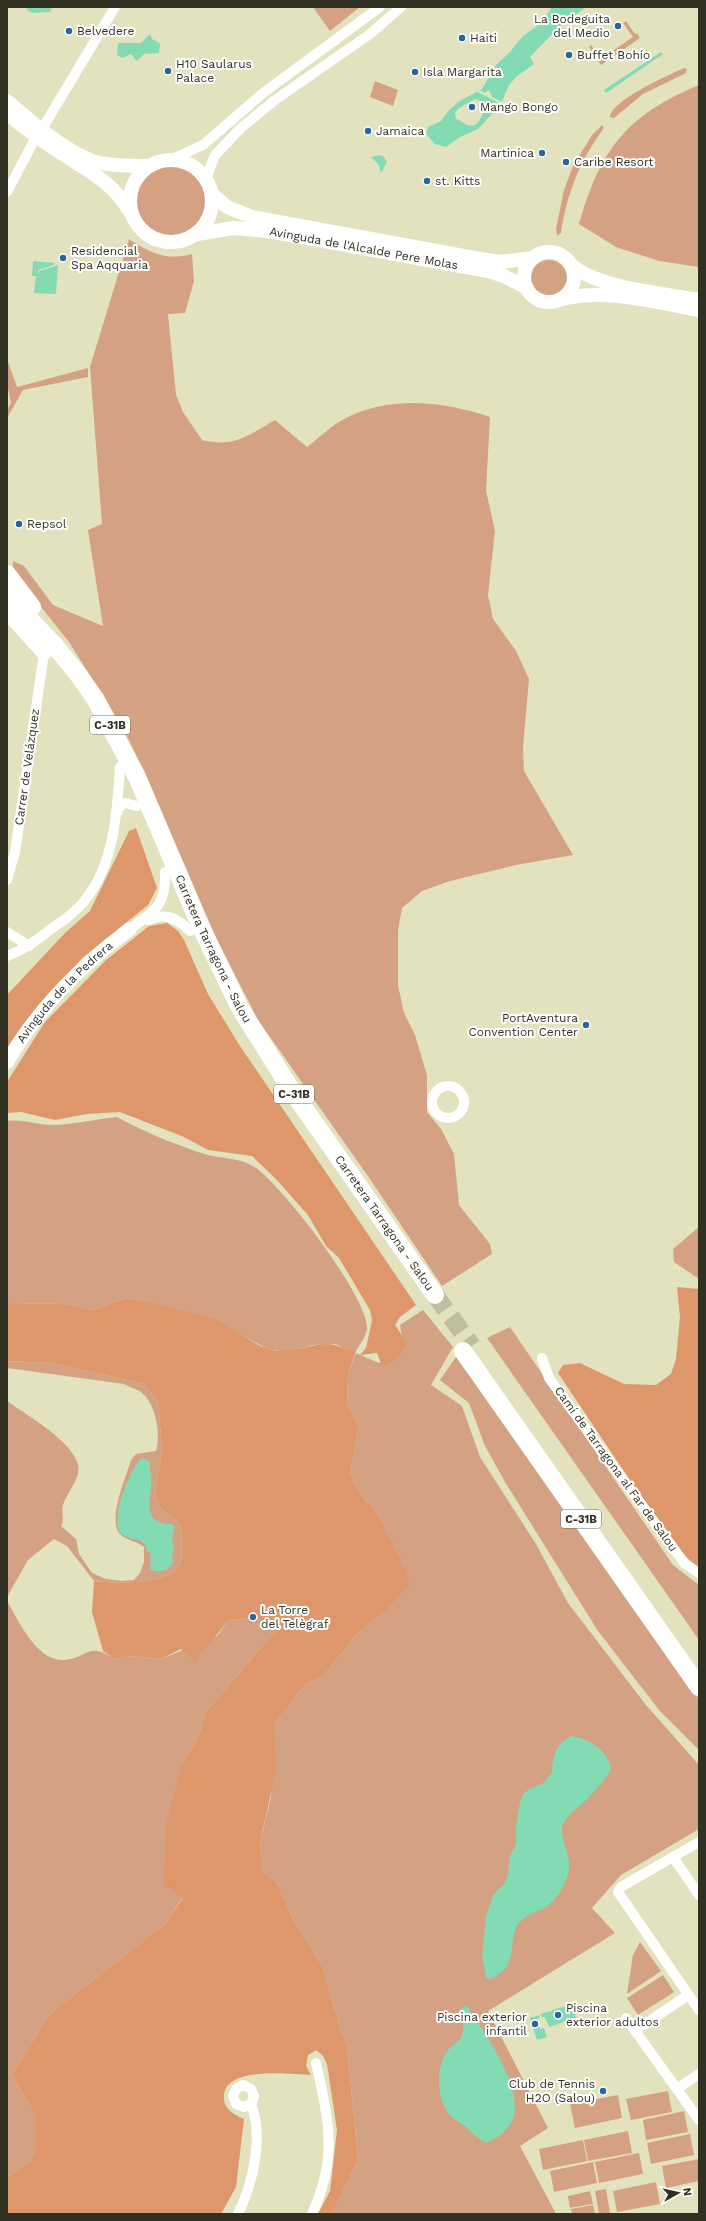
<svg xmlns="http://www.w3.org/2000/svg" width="706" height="2221" viewBox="0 0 706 2221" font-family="'Work Sans',sans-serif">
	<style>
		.green { fill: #d5a183 }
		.forest { fill: #de966b }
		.water { fill: #82dbb3; fill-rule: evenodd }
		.pier { fill: #e2e2bf }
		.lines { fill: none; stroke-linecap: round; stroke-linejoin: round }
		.highway-tunnel { stroke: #bfbfa0; stroke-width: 18; stroke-dasharray: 18 9; stroke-linecap: butt }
		.street { stroke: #fff; stroke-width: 10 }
		.secondary { stroke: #fff; stroke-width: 14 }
		.primary { stroke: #fff; stroke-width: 15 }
		.highway { stroke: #fff; stroke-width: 18 }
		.poi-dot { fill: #27679d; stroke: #fff; stroke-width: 1.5 }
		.labels { text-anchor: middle; stroke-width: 4; stroke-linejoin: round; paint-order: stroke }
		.shield { fill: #fff; stroke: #6f6f65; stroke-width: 1 }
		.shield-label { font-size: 11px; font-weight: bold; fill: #313123 }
		.poi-label { font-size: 12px; fill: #313123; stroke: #fff; text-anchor: start }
		.street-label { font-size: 12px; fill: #313123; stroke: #fff }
	</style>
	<rect width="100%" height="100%" fill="#e2e2bf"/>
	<!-- green -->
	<g class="green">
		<polygon points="313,7 360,7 330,31"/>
		<polygon points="626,21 635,34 637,33 640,38 601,65 589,47 591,45 601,59 633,37 623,23"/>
		<path d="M684,68L687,69L686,73L643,94L614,118L610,117C612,100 669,75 684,68Z"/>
		<polygon points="375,81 398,90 393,106 370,97"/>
		<path d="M699,85V267L659,261L616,247L579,224C600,149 627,115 699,85Z"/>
		<path d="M602,125L604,128C580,160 567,193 561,233L557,236L556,229L564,190L573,166L592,135Z"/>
		<circle cx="171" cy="201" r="36"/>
		<path d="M129,239C150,253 166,261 192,254L194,281L185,313L168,314L176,395L183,412L202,440C233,448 249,435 275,420L307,447C319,438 331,426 344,419C389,395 443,401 490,417L486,491L495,531L488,595L493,619L516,651L529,679L523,747L524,771L573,855L516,865L450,881L422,891L402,908L398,930V985L404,1013L415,1035L427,1075V1112L441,1129L454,1154L459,1205L490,1244L492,1254L442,1286L370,1179L258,1020L217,940L144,771L123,728L69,642L13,572V561L24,566L53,605L103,626L88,530L102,524L90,367Z"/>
		<circle cx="549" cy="278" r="18"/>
		<polygon points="7,359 17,387 88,368 88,377 23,390 7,418 7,410 11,403 7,383"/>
		<path d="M117,1117C144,1132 172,1143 201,1153C219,1159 241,1157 256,1168C283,1187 369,1298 367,1329C366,1337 360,1344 356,1351L349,1352L336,1344H328L313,1345L286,1352L267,1349L220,1322L127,1298L94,1310L66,1304L7,1303V1121C22,1119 35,1124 50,1125C73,1125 95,1119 117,1117Z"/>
		<polygon points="699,1227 699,1279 674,1262 673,1249"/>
		<polygon points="423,1310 453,1347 431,1385 462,1406 480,1457 536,1544 568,1603 646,1705 699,1765 699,1829 621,1875 592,1908 615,1933 488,2011 548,2128 520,2146 556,2214 332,2214 358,2160 347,2045 341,2032 323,1967 296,1925 278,1885 263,1871 260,1843 271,1797 274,1725 306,1684 324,1675 356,1635 384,1612 376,1512 358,1491 350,1473 359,1425 347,1406 348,1374 356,1353 379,1363 403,1346 400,1325"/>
		<polygon points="510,1327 673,1565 699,1585 699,1640 487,1338"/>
		<polygon points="456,1357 526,1452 699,1699 699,1750 659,1710 598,1631 505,1482 485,1446 469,1403 440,1380"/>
		<path d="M7,1361L52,1363L144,1384L158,1401L162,1450L155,1493L161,1509L180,1524C182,1537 186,1554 179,1566C167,1586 114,1583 94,1581L67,1546L54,1539L28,1560L7,1597V1401C26,1415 73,1441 78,1465C81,1479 67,1492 63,1505C61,1512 65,1519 61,1526L76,1539L79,1554L92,1573L106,1579L122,1581L134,1580L140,1573L144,1562V1547C137,1541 127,1541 120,1534C107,1520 126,1477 131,1460L136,1454L156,1451C161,1433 156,1404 141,1392C137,1389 129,1387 124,1384L7,1368Z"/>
		<path d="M7,1601C18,1620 37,1662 64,1660C89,1658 87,1641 115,1659L131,1656L161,1659L217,1636L228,1621L253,1617L278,1628L205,1713L199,1735L182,1765L183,1897L165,1924L50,2014L12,2074L36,2117V2145L30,2162L7,2177Z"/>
		<polygon points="640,1942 661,1971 627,1994 633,1955"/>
		<polygon points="663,1975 674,1992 638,2015 627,1998"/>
		<polygon points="668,2091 672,2112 631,2120 626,2099"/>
		<polygon points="618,2095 622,2118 575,2128 570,2104"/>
		<polygon points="684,2111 688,2132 646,2140 643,2120"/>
		<polygon points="628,2131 632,2153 588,2161 584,2140"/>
		<polygon points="690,2134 694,2155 651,2164 647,2143"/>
		<polygon points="583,2140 587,2161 543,2170 539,2149"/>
		<polygon points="639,2153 643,2174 599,2183 595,2162"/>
		<polygon points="699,2159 699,2181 666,2188 662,2166"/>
		<polygon points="593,2162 597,2183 554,2192 550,2171"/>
		<polygon points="656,2182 660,2204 617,2212 613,2191"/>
		<polygon points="606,2189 610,2213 599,2214 595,2191"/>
		<polygon points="590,2191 593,2204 570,2208 568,2196"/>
		<polygon points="593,2205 595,2214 572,2214 571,2209"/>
	</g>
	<!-- forest -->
	<g class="forest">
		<polygon points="136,828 157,888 148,905 81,959 7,1055 7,995 65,933 90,911 129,831"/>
		<path d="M167,923L178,931L184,940L208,994L238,1043L416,1305L400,1317L395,1325L407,1343C401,1355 395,1363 382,1366L377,1353L360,1355L366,1348L368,1339L372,1320L370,1310L339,1258L326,1246L308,1215L275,1178L252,1156L208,1150L184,1137L120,1112L87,1114L55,1120L21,1112L7,1113V1082L45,1022L105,961L149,926Z"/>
		<polygon points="677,1287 699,1289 699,1568 684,1555 638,1492 558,1373 563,1365 580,1363 624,1384 656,1385 671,1374 676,1359 680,1317"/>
		<path d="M127,1298C158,1306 192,1310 221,1322C234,1328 258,1347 268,1349C289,1355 307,1344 328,1344C339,1344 345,1352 356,1351L348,1374L347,1406L359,1425L350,1473L358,1491L376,1512L406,1571L409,1585L384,1612L356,1635L324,1675L306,1684L274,1725L276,1771L260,1843L263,1871L278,1885L296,1925L323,1967L341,2032L347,2045L358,2160L332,2214H318L330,2191L337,2130L327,2064L323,2056L316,2050L308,2055L306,2066L311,2075C290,2074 225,2066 224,2096C223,2109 233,2114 244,2119L236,2187L221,2214H7V2177L30,2162L36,2145V2117L12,2074L50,2014L165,1924L183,1898L164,1885L166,1823L182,1765L199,1735L205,1713L278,1628L253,1617L228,1621L195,1661L181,1649L161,1659L131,1656L115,1659L103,1651L92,1612L94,1581C114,1583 167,1586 179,1566C186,1554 182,1537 180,1524L161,1509L155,1493L162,1450L158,1401L144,1384L52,1363L7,1361V1303L66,1304L94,1310Z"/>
	</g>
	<!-- water -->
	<g class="water">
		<polygon points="26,7 52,7 50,12 33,13 27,10"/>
		<path d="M552,7H586L557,29L530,57L534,64L516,77L509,85L501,104L478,129L460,137L446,147L435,144L426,134L428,127L441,121L450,109L461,100L482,89L496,65L509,53L523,36L541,23ZM475,99L483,102C486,110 479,129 468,125C464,124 461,120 456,119L455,113L459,108Z"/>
		<polygon points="150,34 152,39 160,43 159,53 144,54 137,61 131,54 122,58 117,55 118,43 141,43"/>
		<polygon points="661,52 663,54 606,93 604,90"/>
		<polygon points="380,155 384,157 387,162 381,173 379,165 371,157"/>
		<polygon points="33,261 54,263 54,265 38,270 38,275 39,271 58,265 56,294 34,293 36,276 32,276"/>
		<path d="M142,1458L149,1461L150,1464C150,1472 152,1481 151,1489C148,1509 147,1524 172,1524L175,1528L173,1530L172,1542L174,1547L172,1557L173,1562C168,1571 159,1574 150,1569L151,1554L147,1551C144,1534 127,1543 119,1531C111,1518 130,1467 142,1458Z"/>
		<path d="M572,1736C589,1739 608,1750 611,1769C606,1779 595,1791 586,1800C578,1808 568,1814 563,1824C558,1834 571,1855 569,1869C567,1884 556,1901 543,1909C534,1913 526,1915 519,1923C506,1940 521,1967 490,1979L486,1978L482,1957L486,1917L493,1895L505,1883L508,1874L510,1855L516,1845V1825L520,1802L523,1794L531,1788L542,1784L552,1773C553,1757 555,1743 572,1736Z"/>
		<polygon points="572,2004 576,2018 549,2027 545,2017 542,2017 541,2014"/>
		<path d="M466,2005C484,2031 526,2090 512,2121C507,2132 496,2138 487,2143C476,2139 472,2131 463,2125C459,2122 454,2119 451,2116C436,2101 435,2067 448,2050C453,2044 462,2041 463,2031C464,2025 460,2017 459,2010Z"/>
		<polygon points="539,2015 540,2018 537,2019 540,2029 544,2028 547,2037 537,2040 530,2018"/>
	</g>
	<!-- pier -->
	<polygon class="pier" points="477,89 485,93 489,90 492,97 504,103 503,105 474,90"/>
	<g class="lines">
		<!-- highway-tunnel -->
		<polyline class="highway-tunnel" points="435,1295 472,1346"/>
		<!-- street -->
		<g class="street">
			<polyline points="42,129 115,7"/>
			<polyline points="170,160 203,145 263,93 380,7"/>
			<polyline points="206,179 215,155 241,128 275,100 370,34 401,7"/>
			<polyline points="7,192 36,137"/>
			<polyline points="117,813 120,806 125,803 137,806"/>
			<polyline points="7,880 15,852 44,653"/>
			<path d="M148,920C165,912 177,918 190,931"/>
			<path d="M130,929C155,910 166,907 165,872"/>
			<polyline points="7,932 29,946"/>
			<path d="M7,956C24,950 37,940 51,929C60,923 70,916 78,908C114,872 117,815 120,767"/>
			<circle cx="448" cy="1102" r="16"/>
			<polyline points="542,1358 549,1378 685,1564 699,1573"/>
			<polyline points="699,1842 621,1887 618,1892 699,2010"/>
			<polyline points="673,1857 699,1895"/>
			<polyline points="626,2018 699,2120"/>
			<polyline points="635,2031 688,1995"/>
			<polyline points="677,2089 699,2074"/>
			<path d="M238,2214C253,2183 264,2137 251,2104L254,2096L251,2089L243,2085L236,2089L233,2096L236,2104L244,2107L251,2104"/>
			<path d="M312,2214C338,2157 329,2122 316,2063"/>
		</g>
		<!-- secondary -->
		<g class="secondary">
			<path d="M7,101C30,121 64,151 93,161C111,167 131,165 149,166"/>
			<path d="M7,113C25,129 44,142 64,155C92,173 112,182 130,212"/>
			<circle cx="171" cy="201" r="41"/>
			<polyline points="212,194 227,207 252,217 480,259 501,262 533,258"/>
			<path id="s1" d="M197,234L234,228L269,231L488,271L504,276L527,288"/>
			<circle cx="549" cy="277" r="25"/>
			<path d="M571,265C601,289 661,293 699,300"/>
			<path d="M561,299C608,288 652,302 699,310"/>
			<path id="s2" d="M7,1062C37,1010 82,965 130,929"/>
		</g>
		<!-- primary -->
		<polyline class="primary" points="7,612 44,653"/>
		<!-- highway -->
		<g class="highway">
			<polyline points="7,574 32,607"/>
			<path id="s3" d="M7,595L55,646L80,677L96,700L137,777L200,925L240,1008L292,1091L435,1295"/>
			<polyline points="463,1351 699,1687"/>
		</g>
	</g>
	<!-- markers -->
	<g class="poi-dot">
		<circle cx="618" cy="26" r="4"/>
		<circle cx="69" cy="31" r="4"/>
		<circle cx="462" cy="38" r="4"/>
		<circle cx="569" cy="55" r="4"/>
		<circle cx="168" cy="71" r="4"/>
		<circle cx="415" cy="72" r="4"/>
		<circle cx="472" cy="107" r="4"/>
		<circle cx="368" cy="131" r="4"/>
		<circle cx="542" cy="153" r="4"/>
		<circle cx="566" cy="162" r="4"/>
		<circle cx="427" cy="181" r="4"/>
		<circle cx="63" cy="258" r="4"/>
		<circle cx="19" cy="524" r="4"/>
		<circle cx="586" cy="1025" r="4"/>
		<circle cx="253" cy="1617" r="4"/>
		<circle cx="558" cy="2015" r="4"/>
		<circle cx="535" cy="2024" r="4"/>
		<circle cx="603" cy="2091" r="4"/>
	</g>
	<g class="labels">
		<!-- shield labels -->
		<g class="shield">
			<rect x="90" y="716" width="40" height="18" rx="3"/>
			<rect x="274" y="1085" width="40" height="18" rx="3"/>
			<rect x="561" y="1510" width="40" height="18" rx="3"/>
		</g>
		<g class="shield-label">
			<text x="110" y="729">C-31B</text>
			<text x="294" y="1098">C-31B</text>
			<text x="581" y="1523">C-31B</text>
		</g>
		<!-- poi labels -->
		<g class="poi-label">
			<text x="610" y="23" text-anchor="end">La Bodeguita<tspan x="610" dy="14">del Medio</tspan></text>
			<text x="77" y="35">Belvedere</text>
			<text x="470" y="42">Haiti</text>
			<text x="577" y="59">Buffet Bohío</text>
			<text x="176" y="68">H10 Saularus<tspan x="176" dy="14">Palace</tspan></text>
			<text x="423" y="76">Isla Margarita</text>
			<text x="480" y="111">Mango Bongo</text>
			<text x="376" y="135">Jamaica</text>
			<text x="534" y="157" text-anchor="end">Martinica</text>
			<text x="574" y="166">Caribe Resort</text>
			<text x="435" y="185">st. Kitts</text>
			<text x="71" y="255">Residencial<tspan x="71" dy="14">Spa Aqquaria</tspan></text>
			<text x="27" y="528">Repsol</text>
			<text x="578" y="1022" text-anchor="end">PortAventura<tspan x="578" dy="14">Convention Center</tspan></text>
			<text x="261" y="1614">La Torre<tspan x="261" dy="14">del Telègraf</tspan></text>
			<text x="566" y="2012">Piscina<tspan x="566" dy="14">exterior adultos</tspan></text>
			<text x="527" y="2021" text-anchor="end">Piscina exterior<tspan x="527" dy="14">infantil</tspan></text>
			<text x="595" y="2088" text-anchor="end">Club de Tennis<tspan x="595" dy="14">H2O (Salou)</tspan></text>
		</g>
		<!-- street labels -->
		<g class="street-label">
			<text dy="4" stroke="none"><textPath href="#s1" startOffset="169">Avinguda de l'Alcalde Pere Molas</textPath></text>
			<text transform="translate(27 767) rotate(-82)" y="4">Carrer de Velázquez</text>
			<text dy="4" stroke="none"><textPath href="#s3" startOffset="413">Carretera Tarragona - Salou</textPath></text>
			<text dy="4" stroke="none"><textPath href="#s2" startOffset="91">Avinguda de la Pedrera</textPath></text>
			<text dy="4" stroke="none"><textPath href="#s3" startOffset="737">Carretera Tarragona - Salou</textPath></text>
			<text transform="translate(616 1469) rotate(54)" y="4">Camí de Tarragona al Far de Salou</text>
		</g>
	</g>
	<!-- border -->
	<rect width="706" height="2221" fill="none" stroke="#313123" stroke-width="16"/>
	<!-- north arrow -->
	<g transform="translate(678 2193) rotate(82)" stroke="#ffffff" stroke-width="3" paint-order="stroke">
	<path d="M0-3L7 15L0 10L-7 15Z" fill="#313123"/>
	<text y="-6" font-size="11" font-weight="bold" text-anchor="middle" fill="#313123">N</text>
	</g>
</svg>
